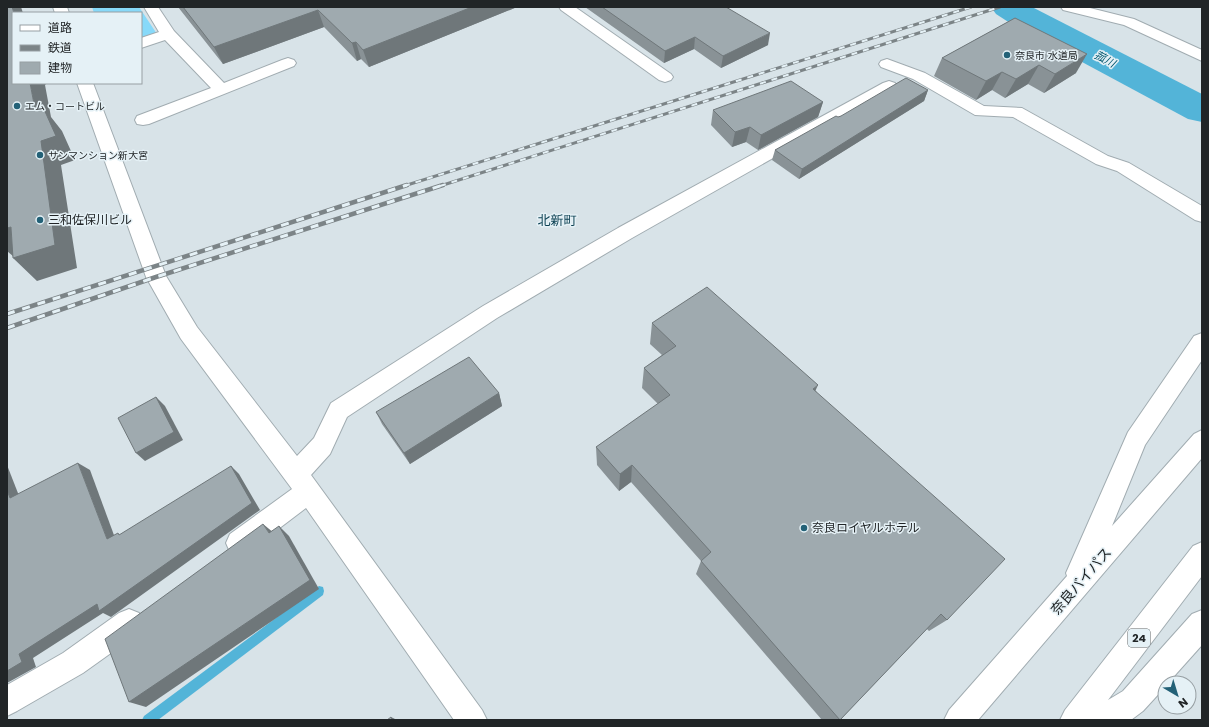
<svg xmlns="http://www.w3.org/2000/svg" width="1209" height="727" viewBox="0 0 1209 727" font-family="Poppins,'Noto Sans JP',sans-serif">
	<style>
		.green { fill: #87d9f9 }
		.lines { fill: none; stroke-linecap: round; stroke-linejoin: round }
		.stream { fill: #53b4d8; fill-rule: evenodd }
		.river { fill: #53b4d8; fill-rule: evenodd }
		.minor-casing { stroke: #a1acb1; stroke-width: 2 }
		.highway-casing { stroke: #a1acb1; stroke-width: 2 }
		.minor { fill: #fff; fill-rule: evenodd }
		.highway { fill: #fff; fill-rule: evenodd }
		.rail-far1-casing { stroke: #7c8487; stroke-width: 3 }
		.rail-casing { stroke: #7c8487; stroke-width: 4.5 }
		.rail-far1 { stroke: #e5f1f6; stroke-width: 2; stroke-dasharray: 6; stroke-linecap: butt }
		.rail { stroke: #e5f1f6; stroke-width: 3; stroke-dasharray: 8; stroke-linecap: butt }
		.wall { fill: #899296 }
		.shaded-wall { fill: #6f777a }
		.building { fill: #9faaaf; stroke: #6f777a }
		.poi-dot { fill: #236177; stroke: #e5f1f6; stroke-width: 1.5 }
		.labels { text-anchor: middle; stroke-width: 3; stroke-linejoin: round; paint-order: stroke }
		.far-poi-label { font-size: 10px; fill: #212527; stroke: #e5f1f6; text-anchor: start }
		.far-water-label { font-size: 11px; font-style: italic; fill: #045971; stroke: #e5f1f6 }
		.shield { fill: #e5f1f6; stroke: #5c6265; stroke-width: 1 }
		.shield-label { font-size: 11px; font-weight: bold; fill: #212527 }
		.poi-label { font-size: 12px; fill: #212527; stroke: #e5f1f6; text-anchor: start }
		.neighbourhood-label { font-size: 13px; fill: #0a3f51; stroke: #e5f1f6 }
		.near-street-label { font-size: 14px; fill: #212527; stroke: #e5f1f6 }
	</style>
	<rect width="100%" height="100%" fill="#d8e3e8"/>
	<!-- green -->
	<polygon class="green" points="92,7 139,7 157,34 141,39 141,13 94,13"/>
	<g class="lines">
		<!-- stream -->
		<polygon class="stream" points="319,586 323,587 324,591 323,595 158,720 142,720 144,716"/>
		<!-- river -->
		<polygon class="river" points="991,7 1032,7 1202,94 1202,122 1188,119 1013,25 996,14"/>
		<defs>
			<g id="minor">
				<polygon points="53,7 67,7 69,13 55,13"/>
				<polygon points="144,7 158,7 174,31 224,83 282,60 288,58 294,60 296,63 294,66 149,124 143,125 137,124 135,120 137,116 211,88 165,40 141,48 141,38 159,32"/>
				<polygon points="559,7 575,7 671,74 673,77 671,80 665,82 659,80 561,10"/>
				<polygon points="1061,7 1086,7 1134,19 1202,50 1202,61 1124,25 1063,10"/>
				<polygon points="887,59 925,73 984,106 1022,108 1108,156 1129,163 1202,206 1202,222 1195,220 1117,171 1096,164 1013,117 975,115 913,79 881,67 879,64 881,61"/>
				<polygon points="889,81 895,83 897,86 895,89 632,238 497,318 347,417 330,454 311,475 482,710 487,720 454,720 306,508 248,552 239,556 230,552 226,543 230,534 292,489 181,339 146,277 77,83 93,83 166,276 197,327 297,456 314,438 331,403 483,306 618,228 883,83"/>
				<polygon points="129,609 139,613 143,623 139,633 83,673 17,711 7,716 7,685 63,653 119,613"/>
			</g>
			<g id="highway">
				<polygon points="1202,333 1202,360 1145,445 1112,526 1194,434 1202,430 1202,458 978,720 944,720 949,710 1067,576 1066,573 1070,564 1128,432 1194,336"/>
				<polygon points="1202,542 1202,576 1108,700 1123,691 1192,614 1202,610 1202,645 1168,683 1165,683 1165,687 1143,711 1131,720 1060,720 1065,710 1193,546"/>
			</g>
		</defs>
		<!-- minor casing -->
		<use href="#minor" class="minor-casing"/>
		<!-- highway casing -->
		<use href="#highway" class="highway-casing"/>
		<!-- minor -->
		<use href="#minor" class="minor"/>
		<!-- highway -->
		<use href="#highway" class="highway"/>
		<defs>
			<g id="rail-far1">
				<polyline points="404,186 971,7"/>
				<polyline points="440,186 1000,7"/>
			</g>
			<g id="rail">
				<polyline points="7,314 407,185"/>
				<polyline points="7,328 156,277 443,185"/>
			</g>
		</defs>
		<!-- rail-far1 casing -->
		<use href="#rail-far1" class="rail-far1-casing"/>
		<!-- rail casing -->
		<use href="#rail" class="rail-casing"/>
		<!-- rail-far1 -->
		<use href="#rail-far1" class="rail-far1"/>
		<!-- rail -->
		<use href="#rail" class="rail"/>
	</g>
	<!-- wall -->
	<g class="wall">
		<polygon points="178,7 517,7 369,67 361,59 357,61 324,27 223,64"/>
		<polygon points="585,7 726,7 768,45 721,68 694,49 664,63"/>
		<polygon points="1015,18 1076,73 1044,93 1028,84 1005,98 992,90 976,100 934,76 942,58"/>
		<polygon points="928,90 924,101 799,179 772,160 775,150 838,117"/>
		<polygon points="823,102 818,117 758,150 746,142 732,147 711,125 713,110"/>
		<polygon points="652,323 816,391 947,620 929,631 927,629 840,720 822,720 696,574 701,561 631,482 619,491 597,465 596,447 658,404 642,388 644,368 662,355 650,344"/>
		<polygon points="499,393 502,406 410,464 382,424 376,412"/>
	</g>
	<!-- shaded-wall -->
	<g class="shaded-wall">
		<polygon points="12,7 21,7 23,13 14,13"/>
		<polygon points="472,7 517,7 369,67 363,50"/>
		<polygon points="318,10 324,27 223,64 214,47"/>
		<polygon points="770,33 768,45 721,68 723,56"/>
		<polygon points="695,37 694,49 664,63 665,51"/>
		<polygon points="356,42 361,59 357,61 352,43"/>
		<polygon points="1087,54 1076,73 1044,93 1055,74"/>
		<polygon points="1039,65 1028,84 1005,98 1016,79"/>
		<polygon points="1002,72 992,90 976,100 986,81"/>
		<polygon points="30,83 46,83 46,84 45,85 51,117 62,131 75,160 61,165 77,268 37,281 13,258 35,109"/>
		<polygon points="928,90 924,101 799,179 802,169"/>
		<polygon points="823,102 818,117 758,150 761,135"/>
		<polygon points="750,127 746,142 732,147 735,132"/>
		<polygon points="11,227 14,257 7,251 7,228"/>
		<polygon points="818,385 809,405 813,389"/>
		<polygon points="499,393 502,406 410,464 404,453"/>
		<polygon points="156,397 165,406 183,440 145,461 136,453"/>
		<polygon points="78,463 90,470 118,546 107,539"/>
		<polygon points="7,465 23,506 10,498 7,490"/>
		<polygon points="632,465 631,482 619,491 620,474"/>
		<polygon points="231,466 239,474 260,510 111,617 103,613 33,658 36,667 7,683 7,671 19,654"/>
		<polygon points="263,524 274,533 269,533"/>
		<polygon points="279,526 289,536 319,589 146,707 129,702"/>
		<polygon points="391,717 397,720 392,720"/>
	</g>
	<!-- building -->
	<g class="building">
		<polygon points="7,7 12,7 14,13 13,13 13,83 30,83 35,109 43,107 56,136 41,141 55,245 13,258 11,227 7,228"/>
		<polygon points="183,7 472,7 363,50 356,42 352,43 318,10 214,47"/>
		<polygon points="602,7 726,7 770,33 723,56 695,37 665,51"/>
		<polygon points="1015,18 1087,54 1055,74 1039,65 1016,79 1002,72 986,81 942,58"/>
		<polygon points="906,78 928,90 802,169 775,150 836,116 838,117 841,116"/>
		<polygon points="791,81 823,102 761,135 750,127 735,132 713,110"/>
		<polygon points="707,287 818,385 813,389 1005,559 947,620 941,614 840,720 701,561 711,552 632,465 620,474 596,447 670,395 644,368 676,346 652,323"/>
		<polygon points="469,357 499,393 404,453 376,412"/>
		<polygon points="156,397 174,432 136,453 118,418"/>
		<polygon points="78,463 107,539 118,533 119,535 231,466 252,503 99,611 97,604 19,654 22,662 7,671 7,490 10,498"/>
		<polygon points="263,524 269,533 279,526 310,580 129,702 105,639"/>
		<polygon points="391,717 392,720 387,720"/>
	</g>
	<!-- markers -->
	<g class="poi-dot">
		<circle cx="1007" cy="55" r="4"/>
		<circle cx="17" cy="106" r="4"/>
		<circle cx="40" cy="155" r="4"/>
		<circle cx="40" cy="220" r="4"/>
		<circle cx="804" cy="528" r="4"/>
	</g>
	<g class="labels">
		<!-- far-poi labels -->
		<g class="far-poi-label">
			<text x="1015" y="59">奈良市 水道局</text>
			<text x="25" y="110">エム・コートビル</text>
			<text x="48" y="159">サンマンション新大宮</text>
		</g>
		<!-- far-water labels -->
		<g class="far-water-label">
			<text transform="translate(1105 59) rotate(28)" y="4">菰川</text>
		</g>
		<!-- shield labels -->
		<rect class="shield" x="1128" y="629" width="22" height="18" rx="3"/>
		<g class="shield-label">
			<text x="1139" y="642">24</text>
		</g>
		<!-- poi labels -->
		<g class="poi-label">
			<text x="48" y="224">三和佐保川ビル</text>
			<text x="812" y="532">奈良ロイヤルホテル</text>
		</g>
		<!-- neighbourhood labels -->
		<g class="neighbourhood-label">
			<text x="557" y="225">北新町</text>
		</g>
		<!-- near-street labels -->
		<g class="near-street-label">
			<text transform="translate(1081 581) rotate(-49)" y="5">奈良バイパス</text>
		</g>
	</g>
	<!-- border -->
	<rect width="1209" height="727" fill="none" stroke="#212527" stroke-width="16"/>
	<!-- legend -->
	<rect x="12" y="12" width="130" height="72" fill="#e5f1f6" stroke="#979fa3"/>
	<rect x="20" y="25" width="20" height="6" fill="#ffffff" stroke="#979fa3"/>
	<text x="48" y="32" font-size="12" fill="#212527">道路</text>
	<rect x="20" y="45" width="20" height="6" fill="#7c8487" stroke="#979fa3"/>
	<text x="48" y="52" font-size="12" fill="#212527">鉄道</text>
	<rect x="20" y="62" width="20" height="12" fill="#9faaaf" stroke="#979fa3"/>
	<text x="48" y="72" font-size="12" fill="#212527">建物</text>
	<!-- north arrow -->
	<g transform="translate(1177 695) rotate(142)"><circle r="19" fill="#e5f1f6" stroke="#979fa3"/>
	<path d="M0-3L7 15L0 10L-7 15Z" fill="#236177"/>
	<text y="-6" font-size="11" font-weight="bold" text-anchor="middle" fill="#212527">N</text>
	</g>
</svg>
